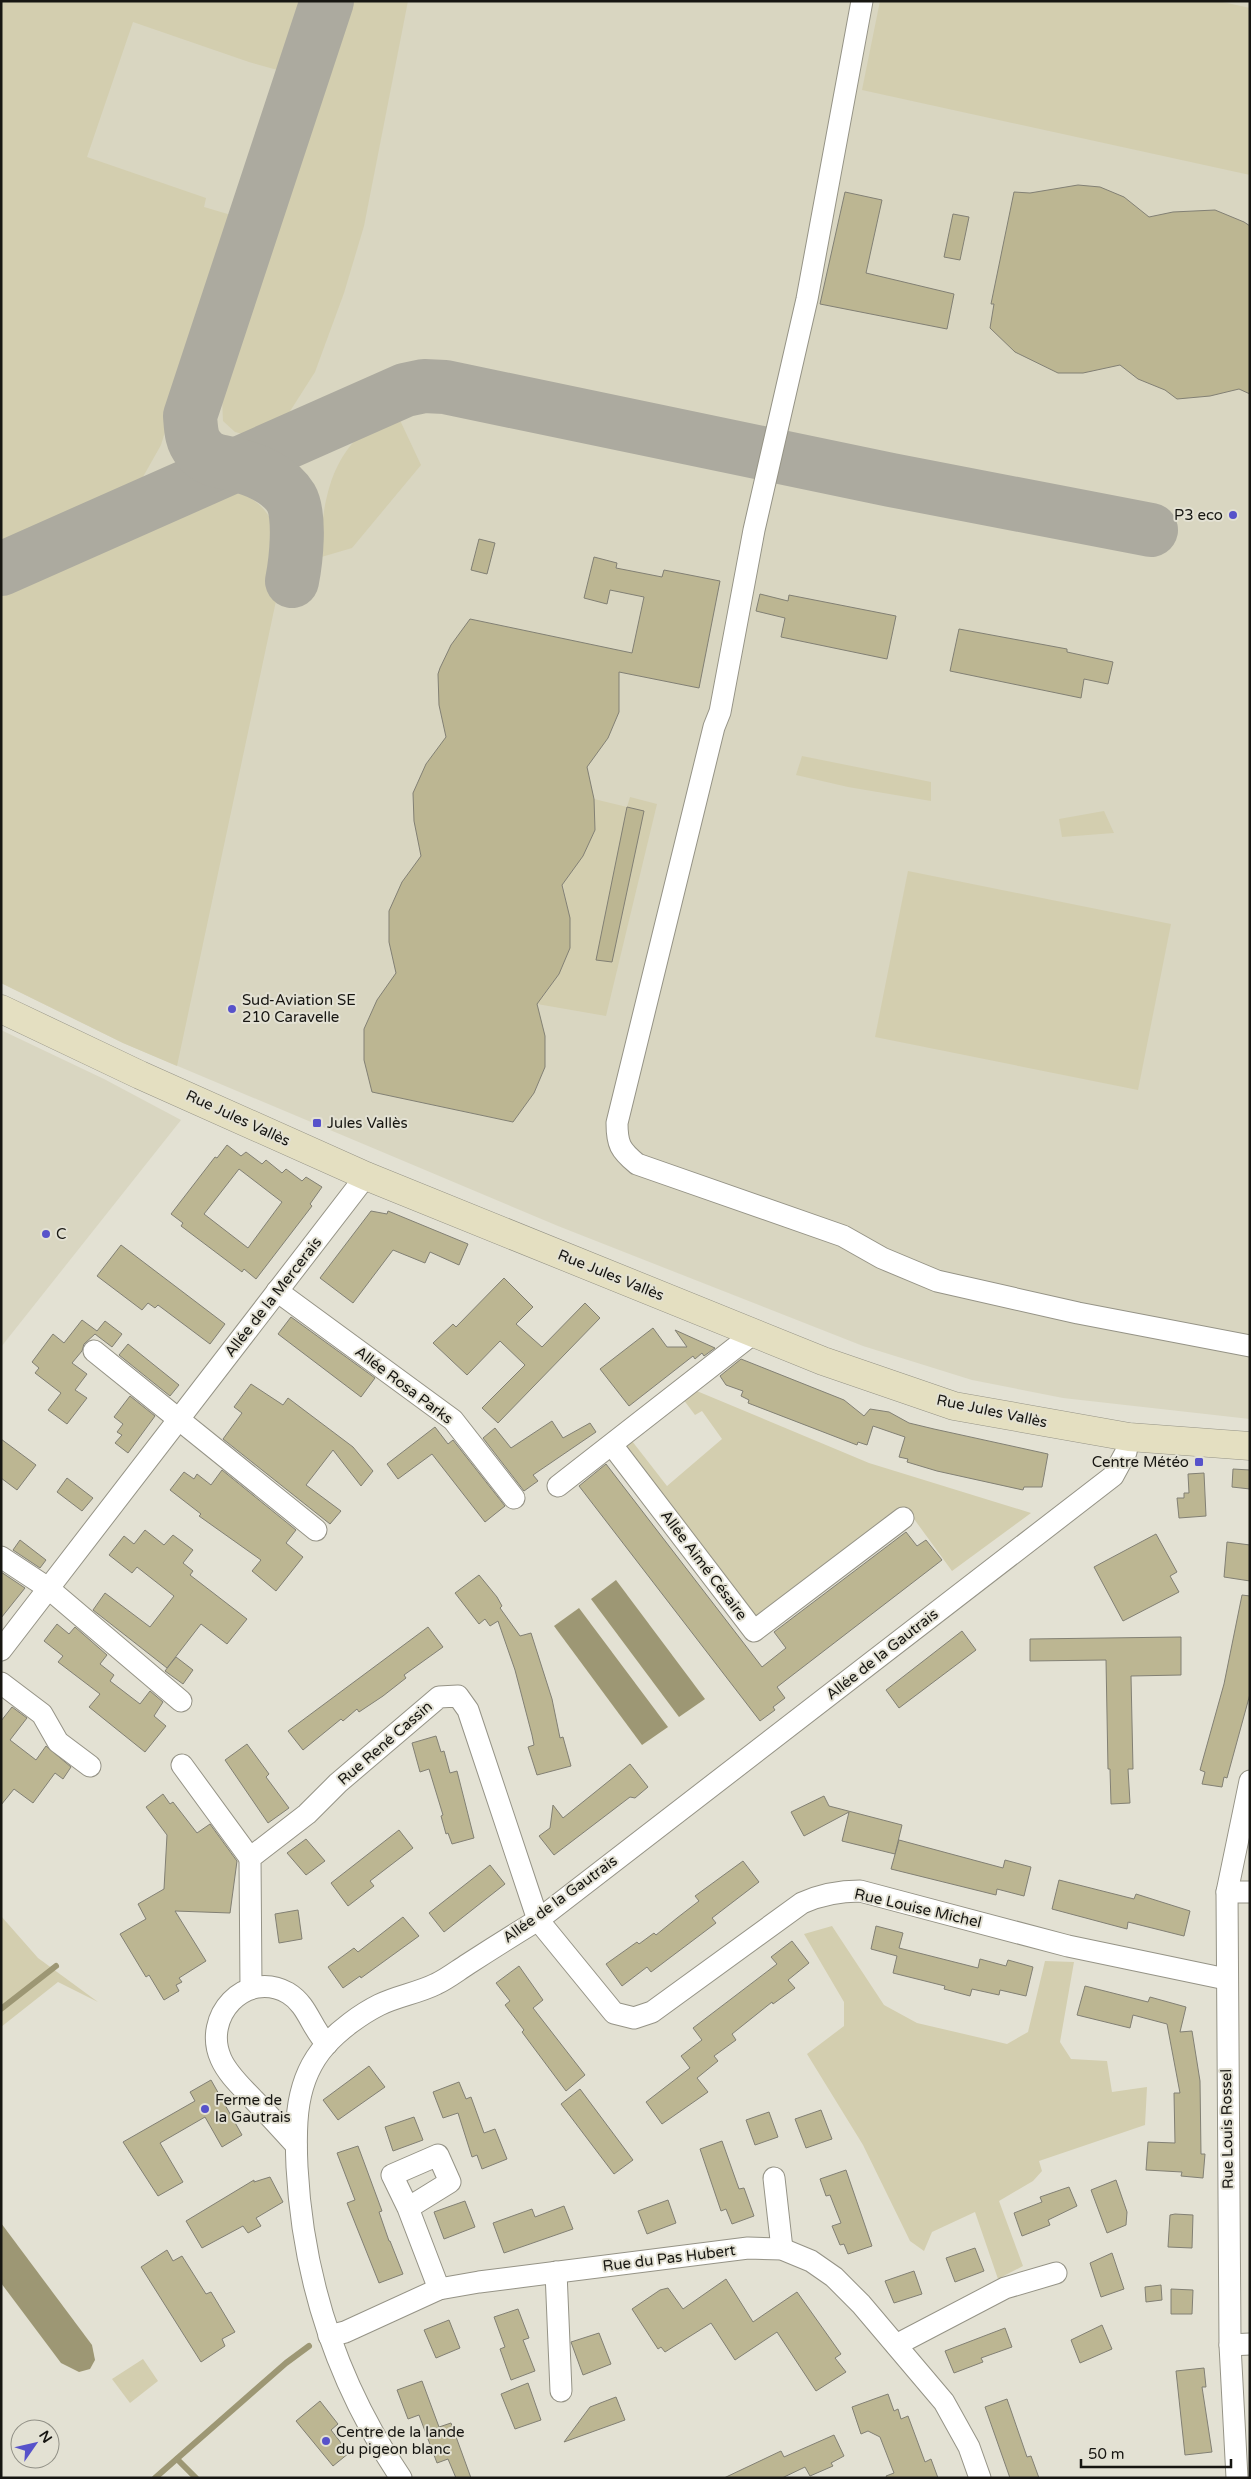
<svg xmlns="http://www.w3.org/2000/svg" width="1251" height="2479" viewBox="0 0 1251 2479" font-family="'Varela Round',sans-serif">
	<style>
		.built { fill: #d9d6c1 }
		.green { fill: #d3ceaf }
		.water { fill: #9d9774 }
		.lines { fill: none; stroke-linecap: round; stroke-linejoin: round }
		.stream { stroke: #9d9774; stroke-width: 6 }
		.taxiway { stroke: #acaa9f; stroke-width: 54 }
		.building { fill: #bcb692; stroke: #828074; fill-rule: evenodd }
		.street-casing { stroke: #959386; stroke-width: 23 }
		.secondary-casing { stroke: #959386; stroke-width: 29 }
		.street { stroke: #fff; stroke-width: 21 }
		.secondary { stroke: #e4dfc1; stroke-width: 28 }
		.poi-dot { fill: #5752ca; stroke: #e3e1d3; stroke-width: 2 }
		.labels { text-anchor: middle; stroke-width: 4; stroke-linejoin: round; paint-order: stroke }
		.poi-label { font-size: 15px; fill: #171612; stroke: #e3e1d3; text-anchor: start }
		.street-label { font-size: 15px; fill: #171612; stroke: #e3e1d3 }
	</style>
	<rect width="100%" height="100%" fill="#e3e1d3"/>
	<!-- built -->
	<g class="built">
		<polygon points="1,1 1250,1 1250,1419 1063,1398 972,1380 863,1346 558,1226 123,1043 1,983"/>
		<polygon points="1,1030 104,1079 181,1120 1,1347"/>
	</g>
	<!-- green -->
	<g class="green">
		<polygon points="1,1 304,1 281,71 249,62 133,22 87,157 206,198 204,207 231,215 161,445 135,491 1,549"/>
		<polygon points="352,1 408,1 364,226 344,293 315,372 287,416 258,438 235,432 223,421 222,398"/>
		<polygon points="880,1 1218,1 1250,8 1250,175 862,90"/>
		<path d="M398,416L421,465L352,548L318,558C324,508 326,460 370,427C377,422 390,419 398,416Z"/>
		<path d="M217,492C225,493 234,492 241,494C273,505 280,538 283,568L177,1066L123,1043L1,983V586Z"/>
		<polygon points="802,756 931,782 931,801 848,787 796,775"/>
		<path d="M630,797L657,804L606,1016L537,1004C573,961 574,937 563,884L583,856L595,831L594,799L627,807Z"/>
		<polygon points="1104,811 1114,833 1062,837 1059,819"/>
		<polygon points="908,871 1171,924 1138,1090 875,1037"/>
		<polygon points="692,1389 869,1463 1031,1513 952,1571 906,1508 754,1622 621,1449 632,1441 667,1486 722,1439 702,1411 695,1415 683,1399"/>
		<polygon points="1,1916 38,1958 98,2002 58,1982 1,2027"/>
		<polygon points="832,1926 884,2005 917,2023 1007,2044 1028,2032 1045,1961 1074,1962 1060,2042 1071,2059 1107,2061 1112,2092 1147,2087 1145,2125 1039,2161 1042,2171 1033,2181 999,2201 1023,2266 998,2279 975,2212 932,2232 924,2251 910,2241 863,2145 807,2054 844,2026 844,2002 804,1934"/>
		<polygon points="143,2359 158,2381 130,2403 112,2379"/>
	</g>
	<!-- water -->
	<g class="water">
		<polygon points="616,1580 705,1699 679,1717 591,1599"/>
		<polygon points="579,1608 668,1727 642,1745 554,1626"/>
		<polygon points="1,2223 92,2345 95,2360 90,2369 79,2372 61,2363 1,2283"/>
	</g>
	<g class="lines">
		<!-- stream -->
		<g class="stream">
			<polyline points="1,2009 56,1966"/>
			<polyline points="177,2459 196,2478"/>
			<polyline points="155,2478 286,2363 309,2346"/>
		</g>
		<!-- taxiway -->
		<g class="taxiway">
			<polyline points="1,569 405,390 424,386 445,387 891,480 1151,530"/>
			<path d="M292,581C296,561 301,515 291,498C280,480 255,469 236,465C221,461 209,462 199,449C191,440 191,428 190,416L327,1"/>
		</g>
	</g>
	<!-- building -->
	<g class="building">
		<polygon points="1078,185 1100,187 1124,197 1149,217 1173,212 1215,210 1244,222 1250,226 1250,394 1239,389 1210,396 1177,399 1165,390 1138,379 1120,365 1083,373 1058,373 1015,352 990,328 994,304 991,304 1014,192 1030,193"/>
		<polygon points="845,192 882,200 866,273 954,294 947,329 820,304"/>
		<polygon points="953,214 969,217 960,260 944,257"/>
		<polygon points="479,539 495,543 487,574 471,570"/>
		<polygon points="594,557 617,563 616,568 662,577 664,570 720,581 699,688 619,672 619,712 608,738 587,767 594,799 595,830 583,856 562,885 570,918 570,948 559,974 537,1004 545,1036 545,1067 534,1093 513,1122 372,1092 364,1060 364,1029 377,1000 396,973 389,942 389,911 402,882 421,856 414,821 413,793 426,764 446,737 439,705 438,674 440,668 451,645 470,619 632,653 644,597 610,590 607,604 584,598"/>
		<polygon points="760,594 788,601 789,595 896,616 887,659 781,637 785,618 756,611"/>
		<polygon points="959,629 1067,649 1067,652 1113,662 1108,684 1084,679 1081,698 950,671"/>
		<polygon points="627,807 644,811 612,962 596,960"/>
		<path d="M227,1145L241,1156L246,1152L262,1164L266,1160L282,1173L286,1169L302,1181L306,1177L322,1187L310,1204L312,1206L256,1279L244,1269L242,1272L181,1226L183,1223L171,1214L215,1157L217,1158ZM239,1169L282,1202L248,1248L204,1214Z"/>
		<polygon points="371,1211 387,1214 388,1211 468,1244 459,1265 430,1252 425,1263 393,1250 353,1303 320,1278"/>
		<polygon points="121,1245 225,1324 210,1344 158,1305 155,1308 148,1303 142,1310 97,1276"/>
		<polygon points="504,1278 533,1307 516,1324 542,1347 585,1303 600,1318 498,1423 482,1408 525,1365 500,1341 467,1375 433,1343 453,1324 456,1327"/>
		<polygon points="291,1317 375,1378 361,1397 278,1334"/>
		<polygon points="82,1320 97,1331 105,1321 122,1334 112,1347 95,1334 84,1344 82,1351 72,1363 87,1374 75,1390 87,1398 67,1424 48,1410 61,1393 35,1373 39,1368 32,1362 53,1334 64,1343"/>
		<polygon points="653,1328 667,1347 687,1347 675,1330 715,1348 704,1356 702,1353 695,1359 693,1356 629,1406 600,1369"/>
		<polygon points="128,1344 179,1385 170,1396 119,1355"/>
		<polygon points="741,1359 844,1400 864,1416 870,1409 889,1412 909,1423 934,1429 1048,1454 1042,1487 1024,1487 1023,1490 937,1471 907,1462 908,1459 899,1457 905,1437 873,1426 867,1445 858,1442 857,1445 748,1403 749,1400 741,1396 743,1391 726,1385 720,1376"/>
		<polygon points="251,1384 283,1405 288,1398 353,1447 373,1471 361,1486 333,1450 306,1485 341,1511 330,1524 223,1439 242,1413 234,1407"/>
		<polygon points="130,1396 155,1416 128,1453 115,1443 122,1435 117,1432 123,1424 114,1417"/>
		<polygon points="552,1421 563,1438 590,1423 596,1432 533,1475 538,1481 524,1491 483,1438 495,1428 511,1448"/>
		<polygon points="435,1427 448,1444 453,1440 505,1506 485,1522 432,1454 398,1479 387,1464"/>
		<polygon points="1,1439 36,1465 17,1490 1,1478"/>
		<polygon points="606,1464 762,1667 786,1648 774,1632 906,1532 917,1546 926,1540 942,1560 777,1687 785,1698 773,1707 775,1710 760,1721 579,1486"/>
		<polygon points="1233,1469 1250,1470 1250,1489 1232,1487"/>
		<polygon points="222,1470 296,1530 286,1543 303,1557 276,1591 252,1571 261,1560 199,1516 201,1514 170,1490 184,1472 194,1479 197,1474 211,1485"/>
		<polygon points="1204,1473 1206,1516 1179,1518 1177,1498 1184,1498 1184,1493 1189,1493 1188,1474"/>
		<polygon points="67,1478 93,1498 82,1511 57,1492"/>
		<polygon points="145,1530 164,1545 173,1535 193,1550 183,1563 193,1571 190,1575 247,1619 227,1644 201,1624 167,1668 93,1610 105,1593 150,1627 174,1596 137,1567 132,1573 109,1555 124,1536 134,1544"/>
		<polygon points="1156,1534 1177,1572 1170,1576 1179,1592 1123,1621 1094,1567"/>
		<polygon points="20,1540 46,1560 40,1568 13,1550"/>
		<polygon points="1227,1542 1250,1545 1250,1581 1224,1577"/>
		<polygon points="1,1572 25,1588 1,1618"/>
		<polygon points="479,1575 497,1597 502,1606 500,1608 520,1636 531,1633 552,1699 560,1738 563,1737 571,1766 537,1775 528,1747 534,1745 532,1735 515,1670 498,1621 490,1626 485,1619 479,1624 455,1593"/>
		<polygon points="1242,1595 1250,1596 1250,1694 1227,1778 1224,1777 1222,1787 1202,1784 1205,1772 1200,1770 1224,1684"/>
		<polygon points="57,1624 69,1634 75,1627 107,1655 100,1664 114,1675 110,1681 140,1704 150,1691 163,1702 154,1716 166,1726 145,1752 89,1707 100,1694 58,1662 63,1656 44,1641"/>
		<polygon points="428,1627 443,1647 404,1675 406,1678 383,1696 359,1712 357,1709 343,1721 341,1719 303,1750 288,1731"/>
		<polygon points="962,1631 976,1650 899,1708 886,1690"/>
		<polygon points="1181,1637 1181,1675 1131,1676 1133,1769 1128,1769 1130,1803 1111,1804 1110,1769 1108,1769 1106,1660 1030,1661 1030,1639"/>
		<polygon points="176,1657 193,1670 183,1684 165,1671"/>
		<polygon points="12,1707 27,1718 10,1740 36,1760 46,1746 71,1767 63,1779 55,1773 33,1803 14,1789 1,1805 1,1721"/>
		<polygon points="436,1736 441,1752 444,1751 450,1773 457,1771 474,1838 452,1844 448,1833 446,1834 441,1816 443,1815 429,1769 420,1772 412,1743"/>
		<polygon points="247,1744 269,1774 266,1777 289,1808 268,1823 225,1760"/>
		<polygon points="630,1764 648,1787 635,1798 630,1797 554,1855 539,1836 550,1828 553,1805 563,1818"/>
		<polygon points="163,1794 170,1804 173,1802 197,1833 210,1824 237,1861 230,1913 175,1911 206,1961 179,1978 182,1982 176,1985 179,1991 164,2000 149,1975 146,1977 120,1934 146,1919 138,1904 164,1889 167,1835 146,1807"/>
		<polygon points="824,1796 829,1806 902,1825 895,1854 842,1841 849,1812 804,1836 791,1812"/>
		<polygon points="399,1830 413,1848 370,1881 374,1886 348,1906 331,1883"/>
		<polygon points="306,1839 325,1861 306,1875 287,1853"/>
		<polygon points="899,1840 1003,1868 1005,1860 1031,1867 1024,1896 997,1889 996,1895 891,1869"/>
		<polygon points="743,1861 759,1882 712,1918 716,1923 651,1972 647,1967 622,1986 606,1964 637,1942 639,1944 654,1933 656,1935 677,1918 699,1901 695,1896"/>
		<polygon points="490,1865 505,1884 444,1932 429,1913"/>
		<polygon points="1059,1880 1134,1899 1136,1894 1190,1911 1184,1936 1128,1922 1127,1929 1052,1909"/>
		<polygon points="298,1910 302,1939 279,1943 275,1914"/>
		<polygon points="403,1917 419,1936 361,1978 360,1976 343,1988 328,1967 354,1948 358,1952"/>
		<polygon points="876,1926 903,1933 899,1948 978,1968 980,1959 1006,1966 1008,1960 1033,1967 1026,1996 1000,1990 999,1995 972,1989 970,1996 944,1989 945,1986 893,1973 897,1956 871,1949"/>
		<polygon points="792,1941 809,1963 788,1980 795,1988 773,2004 772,2002 732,2034 736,2040 714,2056 718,2061 697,2078 708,2092 662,2124 646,2102 690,2068 681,2056 702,2040 693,2028 777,1964 771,1957"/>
		<polygon points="519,1966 543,2000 533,2008 585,2075 566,2091 522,2032 524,2030 505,2005 510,2001 496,1983"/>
		<polygon points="1085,1986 1148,2002 1150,1997 1186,2007 1180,2032 1192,2031 1200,2081 1201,2154 1205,2154 1203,2178 1181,2176 1182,2172 1146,2170 1148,2142 1175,2143 1174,2093 1180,2093 1167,2024 1133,2015 1130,2028 1077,2015"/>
		<polygon points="369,2066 385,2087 338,2120 323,2100"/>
		<polygon points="211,2080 242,2135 222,2147 205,2117 160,2143 183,2182 158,2196 123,2142 195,2101 190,2092"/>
		<polygon points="459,2082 466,2099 471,2097 484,2133 495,2129 507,2159 482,2169 477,2155 472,2157 458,2113 443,2118 433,2092"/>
		<polygon points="580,2089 633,2160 614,2174 561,2104"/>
		<polygon points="821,2110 832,2139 806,2148 795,2119"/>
		<polygon points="769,2112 778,2137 755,2145 746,2120"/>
		<polygon points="414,2117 423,2140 393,2151 385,2127"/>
		<polygon points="722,2141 739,2189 744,2188 754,2216 732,2224 726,2209 721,2211 700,2149"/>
		<polygon points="358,2146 382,2211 379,2212 389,2241 390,2241 403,2274 379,2283 347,2203 355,2200 337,2153"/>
		<polygon points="846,2170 872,2246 848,2254 844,2244 840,2245 832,2226 841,2223 830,2195 826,2196 820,2179"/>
		<polygon points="270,2177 283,2202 256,2218 261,2226 248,2233 243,2226 202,2248 186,2221 254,2180 254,2182"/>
		<polygon points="1116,2180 1127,2212 1126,2225 1107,2233 1091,2190"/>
		<polygon points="1069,2187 1077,2206 1048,2220 1050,2225 1022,2236 1014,2213 1042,2202 1040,2197"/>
		<polygon points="668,2200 676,2223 647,2234 638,2211"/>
		<polygon points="465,2201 475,2227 444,2239 434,2212"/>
		<polygon points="564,2206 573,2229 504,2253 493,2223 532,2209 535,2217"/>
		<polygon points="1175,2214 1193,2215 1192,2248 1168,2247 1170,2215"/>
		<polygon points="975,2248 984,2271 955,2282 946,2258"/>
		<polygon points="167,2250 173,2261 182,2256 206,2294 211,2292 235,2332 222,2339 225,2346 201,2362 141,2267"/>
		<polygon points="1112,2253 1124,2289 1101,2297 1090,2263"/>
		<polygon points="914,2271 922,2294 894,2303 885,2281"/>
		<polygon points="726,2279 753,2322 797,2292 841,2354 835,2358 846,2372 816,2391 777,2332 735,2360 711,2323 665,2352 661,2347 658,2349 632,2309 660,2290 668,2288 683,2309"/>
		<polygon points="1161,2285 1162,2300 1146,2302 1145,2287"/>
		<polygon points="1171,2289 1193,2290 1192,2314 1171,2314"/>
		<polygon points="518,2309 529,2338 523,2340 535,2371 511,2380 500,2349 505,2347 494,2317"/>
		<polygon points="449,2320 460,2348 436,2358 424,2330"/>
		<polygon points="1102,2325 1112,2349 1080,2363 1071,2340"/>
		<polygon points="1005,2328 1012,2347 981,2358 983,2362 954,2373 945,2351"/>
		<polygon points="599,2333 611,2364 583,2375 571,2342"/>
		<polygon points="1204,2368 1206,2387 1202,2387 1212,2452 1185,2455 1176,2371"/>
		<polygon points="422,2381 439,2427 451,2423 471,2478 456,2478 448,2459 437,2463 419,2415 408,2419 397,2390"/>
		<polygon points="528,2383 541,2420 515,2429 501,2394"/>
		<polygon points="888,2394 894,2411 898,2409 901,2419 908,2416 925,2462 931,2459 938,2478 887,2478 886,2476 894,2473 880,2437 868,2431 861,2434 852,2407"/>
		<polygon points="616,2397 625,2420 564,2442 590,2407"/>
		<polygon points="1007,2399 1027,2457 1031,2456 1039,2478 1010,2478 985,2407"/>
		<polygon points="320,2401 338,2424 331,2430 349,2453 333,2466 296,2421"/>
		<polygon points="834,2435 844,2456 831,2463 833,2466 810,2476 805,2467 782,2478 724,2478 781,2451 784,2457"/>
	</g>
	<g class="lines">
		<defs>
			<g id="street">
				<path d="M862,1L807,299L754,530L720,712L714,727L617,1123C617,1144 620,1150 637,1164L843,1236L882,1258L937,1281L1078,1313L1250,1346"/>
				<polyline points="277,1291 453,1420 514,1498"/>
				<polyline points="94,1351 316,1530"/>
				<polyline points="612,1445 754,1631 903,1518"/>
				<polyline points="558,1486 754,1333"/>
				<polyline points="1,1557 48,1588 181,1701"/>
				<polyline points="1,1650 366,1176"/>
				<polyline points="1,1683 42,1714 58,1742 90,1766"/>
				<polyline points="182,1765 250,1858"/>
				<polyline points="1227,1892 1250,1892"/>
				<path d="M251,1988L250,1858L307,1814L338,1783L439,1697L458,1696L468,1710L538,1920L614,2013L634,2018L652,2012L802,1903C822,1894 839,1891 860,1891L1068,1946L1226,1979"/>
				<path d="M296,2145C282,2130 269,2115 254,2100C243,2088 228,2075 221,2059C202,2017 245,1969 288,1993C308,2005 311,2028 327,2044"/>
				<polyline points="774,2178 782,2249"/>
				<polyline points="408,2208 450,2182 438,2155 392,2175 408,2208 439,2289"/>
				<polyline points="556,2272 561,2391"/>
				<polyline points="329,2336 345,2332 439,2289 479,2282 748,2248 782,2249 811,2261 834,2277 861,2304 944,2402 969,2447 980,2478"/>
				<polyline points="896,2345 1005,2288 1056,2273"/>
				<polyline points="1230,2345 1250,2344"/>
				<path d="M401,2478C338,2385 303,2279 297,2167C295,2124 295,2080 325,2046C339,2030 361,2014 379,2005C397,1996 418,1993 436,1984C447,1979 457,1971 468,1964C491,1949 515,1934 538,1920L1113,1476L1126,1452L1129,1437"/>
				<polyline points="1237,2478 1230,2345 1227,1892 1250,1781"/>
			</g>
			<polyline id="secondary" points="1,1009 140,1075 366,1176 823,1361 954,1406 1129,1437 1250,1446"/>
		</defs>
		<!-- street casing -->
		<use href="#street" class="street-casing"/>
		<!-- secondary casing -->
		<use href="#secondary" class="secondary-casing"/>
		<!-- street -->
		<use href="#street" class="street"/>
		<!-- secondary -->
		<use href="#secondary" class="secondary"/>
	</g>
	<!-- markers -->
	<g class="poi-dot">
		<circle cx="1233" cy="515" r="5"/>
		<circle cx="232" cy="1009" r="5"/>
		<rect x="312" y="1118" width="10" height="10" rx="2.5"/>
		<circle cx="46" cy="1234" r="5"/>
		<rect x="1194" y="1457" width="10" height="10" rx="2.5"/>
		<circle cx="205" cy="2109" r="5"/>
		<circle cx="326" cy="2441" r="5"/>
	</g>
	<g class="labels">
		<!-- poi labels -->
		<g class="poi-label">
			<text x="1223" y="520" text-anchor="end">P3 eco</text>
			<text x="242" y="1005">Sud-Aviation SE<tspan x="242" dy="17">210 Caravelle</tspan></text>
			<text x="327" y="1128">Jules Vallès</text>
			<text x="56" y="1239">C</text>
			<text x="1189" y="1467" text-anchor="end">Centre Météo</text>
			<text x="215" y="2105">Ferme de<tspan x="215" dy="17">la Gautrais</tspan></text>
			<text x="336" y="2437">Centre de la lande<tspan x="336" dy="17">du pigeon blanc</tspan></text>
		</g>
		<!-- street labels -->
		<g class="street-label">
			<text transform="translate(238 1118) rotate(25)" y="5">Rue Jules Vallès</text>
			<text transform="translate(611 1275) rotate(22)" y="5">Rue Jules Vallès</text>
			<text transform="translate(273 1297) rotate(-52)" y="5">Allée de la Mercerais</text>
			<text transform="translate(404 1385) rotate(37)" y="5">Allée Rosa Parks</text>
			<text transform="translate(992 1411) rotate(12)" y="5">Rue Jules Vallès</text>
			<text transform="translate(704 1565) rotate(53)" y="5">Allée Aimé Césaire</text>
			<text transform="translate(882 1654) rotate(-38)" y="5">Allée de la Gautrais</text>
			<text transform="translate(385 1743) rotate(-41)" y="5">Rue René Cassin</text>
			<text transform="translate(560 1899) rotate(-36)" y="5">Allée de la Gautrais</text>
			<text transform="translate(918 1908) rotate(13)" y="5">Rue Louise Michel</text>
			<text transform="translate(1227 2129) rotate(-91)" y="5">Rue Louis Rossel</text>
			<text transform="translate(669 2258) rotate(-7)" y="5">Rue du Pas Hubert</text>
		</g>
	</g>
	<!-- border -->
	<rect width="1251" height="2479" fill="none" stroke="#171612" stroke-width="5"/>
	<!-- north arrow -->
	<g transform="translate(35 2444) rotate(56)"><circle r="24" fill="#e3e1d3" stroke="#919086"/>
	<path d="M0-4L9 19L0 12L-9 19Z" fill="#5752ca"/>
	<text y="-8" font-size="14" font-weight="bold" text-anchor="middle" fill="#171612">N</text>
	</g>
	<!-- scale -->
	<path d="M1081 2459v8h150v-8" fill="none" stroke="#171612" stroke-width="2.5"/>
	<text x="1088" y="2459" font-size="15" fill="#171612" stroke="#e3e1d3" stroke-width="4" paint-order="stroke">50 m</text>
</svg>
